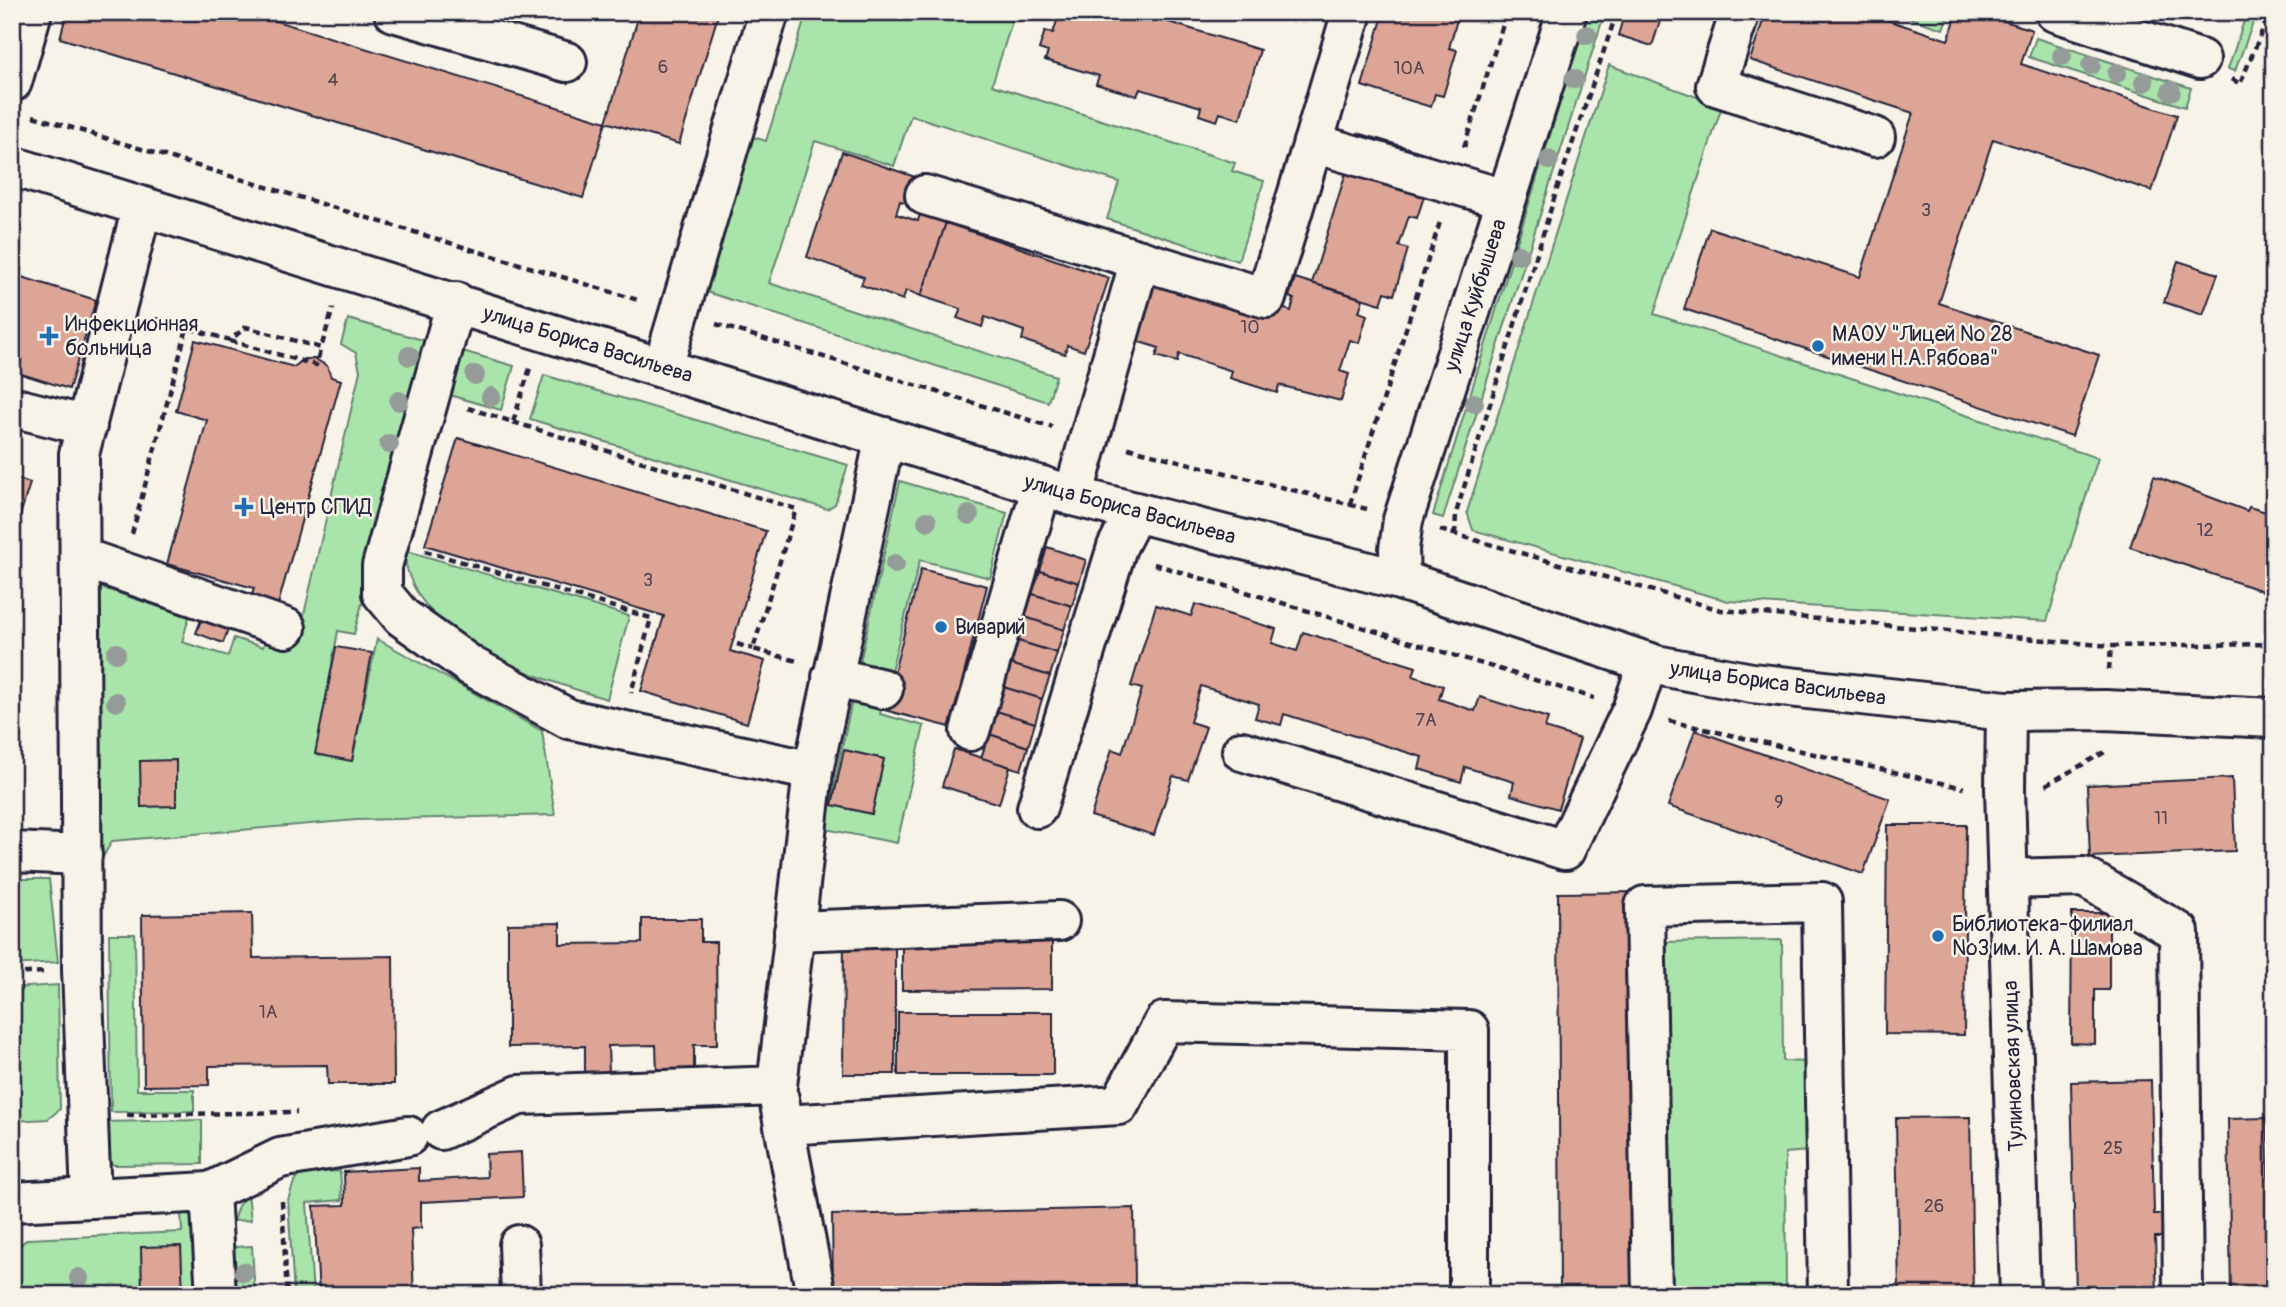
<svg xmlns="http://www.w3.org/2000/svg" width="2286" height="1307" viewBox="0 0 2286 1307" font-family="Pangolin,sans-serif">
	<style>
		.green { fill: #a9e5ab; stroke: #668473; stroke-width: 2; fill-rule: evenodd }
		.building { fill: #dda596; stroke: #22223b; stroke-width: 2 }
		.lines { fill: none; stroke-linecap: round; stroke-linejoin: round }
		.minor-casing { stroke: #22223b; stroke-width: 44 }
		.path { stroke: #22223b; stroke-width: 4.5; stroke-dasharray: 7 5; stroke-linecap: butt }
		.minor { stroke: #f7f3e8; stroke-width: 38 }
		.tree { fill: #959b98 }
		.poi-dot { fill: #1f6fb2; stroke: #f7f3e8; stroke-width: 2.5 }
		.labels { text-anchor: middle; stroke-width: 5; stroke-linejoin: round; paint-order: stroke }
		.number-label { font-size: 18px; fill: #514352 }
		.street-label { font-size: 21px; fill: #22223b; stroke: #f7f3e8 }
		.poi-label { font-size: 21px; fill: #22223b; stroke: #f7f3e8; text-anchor: start }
	</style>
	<rect width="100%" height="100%" fill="#f7f3e8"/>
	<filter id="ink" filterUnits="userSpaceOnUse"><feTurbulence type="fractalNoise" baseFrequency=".0143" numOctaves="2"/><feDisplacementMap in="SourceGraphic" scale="14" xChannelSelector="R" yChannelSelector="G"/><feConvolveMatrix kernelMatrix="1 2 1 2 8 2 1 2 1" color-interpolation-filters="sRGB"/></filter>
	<g filter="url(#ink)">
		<!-- green -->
		<g class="green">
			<polygon points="807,12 1015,12 992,85 1235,163 1232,171 1264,181 1238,261 1107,219 1119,182 911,115 894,166 815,141 769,283 1056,376 1048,402 688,286 738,132 766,141"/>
			<polygon points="1588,12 1605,12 1443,518 1433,515"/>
			<polygon points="1891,12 1949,12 1943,29"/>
			<polygon points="2247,12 2257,12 2235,71 2228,69"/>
			<polygon points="2036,38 2191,88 2185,107 2029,57"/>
			<polygon points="1609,65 1722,106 1654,314 2098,458 2047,621 1728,601 1473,530 1467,512"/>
			<polygon points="348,319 430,342 354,634 338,631 316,754 352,760 377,639 542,731 555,815 356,820 112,841 98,866 94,585 189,617 182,642 228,656 234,638 263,647 267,635 297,645 360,371 356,353 341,344"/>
			<polygon points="459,350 514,366 501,410 446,394"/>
			<polygon points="544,375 848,465 835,504 827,509 530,419"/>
			<polygon points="900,481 1007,513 990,578 920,560 889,678 858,671"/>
			<path d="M404,550L629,616L607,699C536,678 409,638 404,550Z"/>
			<path d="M853,695L883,701L880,714L924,726L897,843L825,829ZM845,750L884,759L871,814L832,805Z"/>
			<polygon points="12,879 49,879 58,962 12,965"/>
			<polygon points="109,934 135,934 137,1090 194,1090 194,1111 111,1112"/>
			<polygon points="1782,940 1783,1061 1807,1062 1809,1151 1785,1153 1786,1292 1810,1295 1664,1295 1659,942"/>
			<polygon points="58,985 60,1109 48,1119 13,1121 12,988"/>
			<polygon points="202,1120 202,1164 114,1165 105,1159 103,1122"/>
			<polygon points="340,1171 342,1200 307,1203 313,1295 294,1295 288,1200 294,1182 301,1173"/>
			<polygon points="248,1193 251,1220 233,1221 238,1206"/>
			<path d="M181,1213H194L202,1295H15C14,1274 7,1250 28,1239L182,1232Z"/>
			<polygon points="252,1246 255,1295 236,1295 234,1247"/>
		</g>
		<!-- building -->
		<g class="building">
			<polygon points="67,12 247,12 606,122 583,198 60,38"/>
			<polygon points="640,12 719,12 679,144 606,122"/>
			<polygon points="1060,12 1136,12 1260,50 1240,119 1220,113 1217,121 1199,115 1201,107 1140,89 1137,96 1096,84 1099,76 1045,60 1048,52 1039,49 1045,31 1053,33"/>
			<polygon points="1384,12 1469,12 1467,18 1458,16 1449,48 1457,50 1443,96 1435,94 1431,107 1362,86"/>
			<polygon points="1625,12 1663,12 1652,46 1618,35"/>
			<polygon points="1766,12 1863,12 1948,40 1958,12 1978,12 2032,30 2021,64 2177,115 2152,191 1993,139 1939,303 2099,355 2072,436 1684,309 1710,228 1860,277 1913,113 1750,60"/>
			<polygon points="1358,133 1428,154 1423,169 1432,172 1417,218 1409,216 1399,246 1408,249 1394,295 1385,292 1381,304 1312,283"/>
			<polygon points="842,152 915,177 907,203 900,201 896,214 918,221 920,214 946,223 921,296 906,290 903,300 861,285 864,277 807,257"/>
			<polygon points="946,223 1109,278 1084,351 1067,345 1065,354 1022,340 1024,331 985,317 982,327 957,318 961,309 921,296"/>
			<polygon points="2178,261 2218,274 2203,315 2164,302"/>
			<polygon points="1155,269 1291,311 1294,299 1289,297 1295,278 1363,299 1359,312 1367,315 1359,343 1350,340 1340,371 1349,374 1341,401 1279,385 1277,393 1230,378 1232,371 1179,354 1177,362 1156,356 1159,348 1133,340"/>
			<polygon points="12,274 96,300 69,389 12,371"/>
			<polygon points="195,340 294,367 304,359 315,359 327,366 331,377 341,380 275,615 249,608 254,588 167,564 207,420 176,411"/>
			<polygon points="458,438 766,531 730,651 765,661 747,723 641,691 664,616 425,545"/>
			<polygon points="2154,476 2247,511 2249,507 2266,512 2274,488 2274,567 2266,592 2130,547"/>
			<polygon points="12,477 30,483 12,542"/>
			<polygon points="1047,547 1086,560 1079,583 1040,571"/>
			<polygon points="921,569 987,586 950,727 884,710"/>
			<polygon points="1040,571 1079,583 1072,606 1032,594"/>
			<polygon points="1032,594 1072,606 1064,630 1025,617"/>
			<polygon points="1195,604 1276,629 1272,643 1297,651 1303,632 1416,667 1413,676 1443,686 1439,699 1475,711 1480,697 1548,718 1545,728 1580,739 1558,809 1511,795 1514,782 1465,767 1461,782 1419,769 1422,757 1284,714 1281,725 1255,718 1259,704 1201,686 1190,722 1206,727 1188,780 1173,776 1154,835 1091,816 1112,749 1122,753 1142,689 1131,686 1156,605 1191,616"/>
			<polygon points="205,610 232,620 223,643 196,633"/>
			<polygon points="1025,617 1064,630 1057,653 1018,641"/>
			<polygon points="1018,641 1057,653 1050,676 1010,664"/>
			<polygon points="336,647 372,653 352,761 315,754"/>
			<polygon points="1010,664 1050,676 1042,699 1003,687"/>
			<polygon points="1003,687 1042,699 1035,723 996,711"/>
			<polygon points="996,711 1035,723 1028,747 989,734"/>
			<polygon points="1695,730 1890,799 1863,874 1668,806"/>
			<polygon points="989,734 1028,747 1021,770 981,758"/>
			<polygon points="954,749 1010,767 999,804 942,786"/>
			<polygon points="844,750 884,759 872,814 832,805"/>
			<polygon points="176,760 176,806 141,807 140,761"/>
			<polygon points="2232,778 2235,851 2090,857 2087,785"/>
			<polygon points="1887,825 1966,825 1964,1035 1885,1034"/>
			<polygon points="1643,892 1646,1295 1560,1295 1558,893"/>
			<polygon points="252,913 253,958 393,956 394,1084 328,1084 327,1065 209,1066 209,1085 144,1086 142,915"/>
			<polygon points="2072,913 2109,913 2109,990 2095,990 2095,1044 2071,1043"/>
			<polygon points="642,919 701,919 701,942 716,942 717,1045 694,1045 694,1073 657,1073 656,1045 608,1046 609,1073 585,1073 585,1046 508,1047 508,924 560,923 560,944 642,943"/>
			<polygon points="902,929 1052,929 1052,989 902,990"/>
			<polygon points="844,931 895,931 895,1074 843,1074"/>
			<rect x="898" y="1012" width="155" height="63"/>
			<polygon points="2151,1080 2154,1214 2165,1214 2165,1237 2155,1237 2157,1295 2076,1295 2071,1082"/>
			<polygon points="1970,1117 1973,1295 1899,1295 1896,1118"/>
			<polygon points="2267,1118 2271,1293 2231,1294 2228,1119"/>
			<polygon points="521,1152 523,1197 421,1202 421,1228 411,1229 414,1295 319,1295 314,1206 345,1205 344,1172 419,1168 419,1181 487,1177 486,1154"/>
			<polygon points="1134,1208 1135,1285 833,1292 832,1215"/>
			<polygon points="181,1246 183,1295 142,1295 141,1247"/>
		</g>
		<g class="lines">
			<defs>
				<g id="minor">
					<polyline points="394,12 567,62"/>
					<polyline points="1352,12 1313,143 1505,199"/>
					<polyline points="1740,12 1716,86 1875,137"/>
					<polyline points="2055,12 2200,59"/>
					<polyline points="12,82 32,12"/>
					<polyline points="12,166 1073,496 1400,580 1656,665 1752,683 2006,711 2105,710 2274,718"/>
					<polyline points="925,195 1140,260"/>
					<polyline points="142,207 79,454 82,969 91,1198 210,1192 216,1295"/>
					<polyline points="456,302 382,566 382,593 402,617 471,666 569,719 813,771"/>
					<polyline points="663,367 769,12"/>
					<polyline points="12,407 87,426"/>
					<polyline points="1073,496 1140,260 1266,298 1313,143"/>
					<polyline points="80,557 286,628"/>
					<polyline points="1400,580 1399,549 1403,520 1567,12"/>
					<polyline points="832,677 883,689"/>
					<polyline points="2006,711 2005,789 2020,1295"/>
					<polyline points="970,731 1042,486"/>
					<polyline points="1242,751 1565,850 1632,710 1648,662"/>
					<polyline points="1037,808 1117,547 1135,512"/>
					<polyline points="12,852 82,855"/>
					<polyline points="2008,879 2084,877 2179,932 2183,1295"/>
					<polyline points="794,931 1059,921"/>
					<polyline points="779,1099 816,1295"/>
					<polyline points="784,1125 1119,1105 1164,1022 1469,1030 1469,1295"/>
					<polyline points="441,1130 519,1095 777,1086 813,771 885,437"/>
					<polyline points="210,1192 280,1158 408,1136"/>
					<polyline points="12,1202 91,1198"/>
					<polyline points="519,1245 521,1295"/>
					<polyline points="1652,1295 1645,906 1822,902 1828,1295"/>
				</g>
			</defs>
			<!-- minor casing -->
			<use href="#minor" class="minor-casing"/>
			<!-- path -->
			<g class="path">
				<polyline points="2232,79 2240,84 2270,12"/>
				<polyline points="33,116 641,301"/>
				<polyline points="1464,147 1507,12"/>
				<polyline points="155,319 230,340 246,327 321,348 333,308"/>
				<polyline points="716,324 1052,427"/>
				<polyline points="230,341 316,365 321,348"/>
				<polyline points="468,408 513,422 530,368"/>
				<polyline points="513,422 796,509 753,649 797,661"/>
				<polyline points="1128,448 1367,509"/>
				<polyline points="1350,504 1440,222"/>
				<polyline points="1440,530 1721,610 2111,646 2274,644"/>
				<polyline points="132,534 187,328"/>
				<polyline points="1455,535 1456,513 1558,186 1617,12"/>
				<polyline points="425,551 651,618 631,693"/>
				<polyline points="1154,564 1594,698"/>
				<polyline points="737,644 753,649"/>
				<polyline points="2109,670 2111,646"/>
				<polyline points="1669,721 1964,788"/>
				<polyline points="2046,785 2105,752"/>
				<polyline points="12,974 45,972"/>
				<polyline points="127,1115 297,1112"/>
				<polyline points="282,1201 287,1295"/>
			</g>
			<!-- minor -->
			<use href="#minor" class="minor"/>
		</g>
		<!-- trees -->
		<g class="tree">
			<circle cx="1587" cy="35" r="10"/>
			<circle cx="2062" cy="56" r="10"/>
			<circle cx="2091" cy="65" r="10"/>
			<circle cx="2117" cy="73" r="10"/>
			<circle cx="1574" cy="79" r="10"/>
			<circle cx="2144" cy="82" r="10"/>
			<circle cx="2171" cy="91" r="10"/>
			<circle cx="1549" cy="160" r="10"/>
			<circle cx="1519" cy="255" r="10"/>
			<circle cx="409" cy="356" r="10"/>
			<circle cx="475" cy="375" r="10"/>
			<circle cx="491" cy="397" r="10"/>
			<circle cx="399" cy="401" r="10"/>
			<circle cx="1474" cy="403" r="10"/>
			<circle cx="389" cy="444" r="10"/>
			<circle cx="969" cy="515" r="10"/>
			<circle cx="927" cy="521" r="10"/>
			<circle cx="895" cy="564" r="10"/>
			<circle cx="116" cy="653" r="10"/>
			<circle cx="116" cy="702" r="10"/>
			<circle cx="244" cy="1272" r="10"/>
			<circle cx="79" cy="1278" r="10"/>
		</g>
	</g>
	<!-- markers -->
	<g class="poi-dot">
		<path d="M45.5 325.5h7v7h7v7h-7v7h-7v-7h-7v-7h7z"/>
		<circle cx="1818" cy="346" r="7"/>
		<path d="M240.5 496.5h7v7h7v7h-7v7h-7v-7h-7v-7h7z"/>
		<circle cx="941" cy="627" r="7"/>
		<circle cx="1938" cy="936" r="7"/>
	</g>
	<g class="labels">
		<!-- number labels -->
		<g class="number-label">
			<text x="663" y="73">6</text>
			<text x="1409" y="74">10А</text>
			<text x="333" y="86">4</text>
			<text x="1926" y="216">3</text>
			<text x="1250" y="333">10</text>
			<text x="2205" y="536">12</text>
			<text x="648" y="586">3</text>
			<text x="1426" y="726">7А</text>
			<text x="1779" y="808">9</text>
			<text x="2161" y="824">11</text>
			<text x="268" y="1018">1А</text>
			<text x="2113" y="1154">25</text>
			<text x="1934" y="1212">26</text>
		</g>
		<!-- street labels -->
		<g class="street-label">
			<text transform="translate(1475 295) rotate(-72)" y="7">улица Куйбышева</text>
			<text transform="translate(588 344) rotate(17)" y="7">улица Бориса Васильева</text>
			<text transform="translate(1130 509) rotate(15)" y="7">улица Бориса Васильева</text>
			<text transform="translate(1778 683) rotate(8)" y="7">улица Бориса Васильева</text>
			<text transform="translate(2013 1066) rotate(-92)" y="7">Тулиновская улица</text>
		</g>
		<!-- poi labels -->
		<g class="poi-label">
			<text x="65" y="331">Инфекционная<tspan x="65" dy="24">больница</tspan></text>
			<text x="1832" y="341">МАОУ "Лицей № 28<tspan x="1832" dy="24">имени Н.А.Рябова"</tspan></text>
			<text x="260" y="514">Центр СПИД</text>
			<text x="955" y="634">Виварий</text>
			<text x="1952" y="931">Библиотека-филиал<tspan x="1952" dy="24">№3 им. И. А. Шамова</tspan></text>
		</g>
	</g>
	<!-- margin -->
	<rect width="2286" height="1307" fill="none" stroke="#f7f3e8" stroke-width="42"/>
	<rect x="21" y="21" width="2244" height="1265" fill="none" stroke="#22223b" stroke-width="2.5" filter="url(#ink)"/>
</svg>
